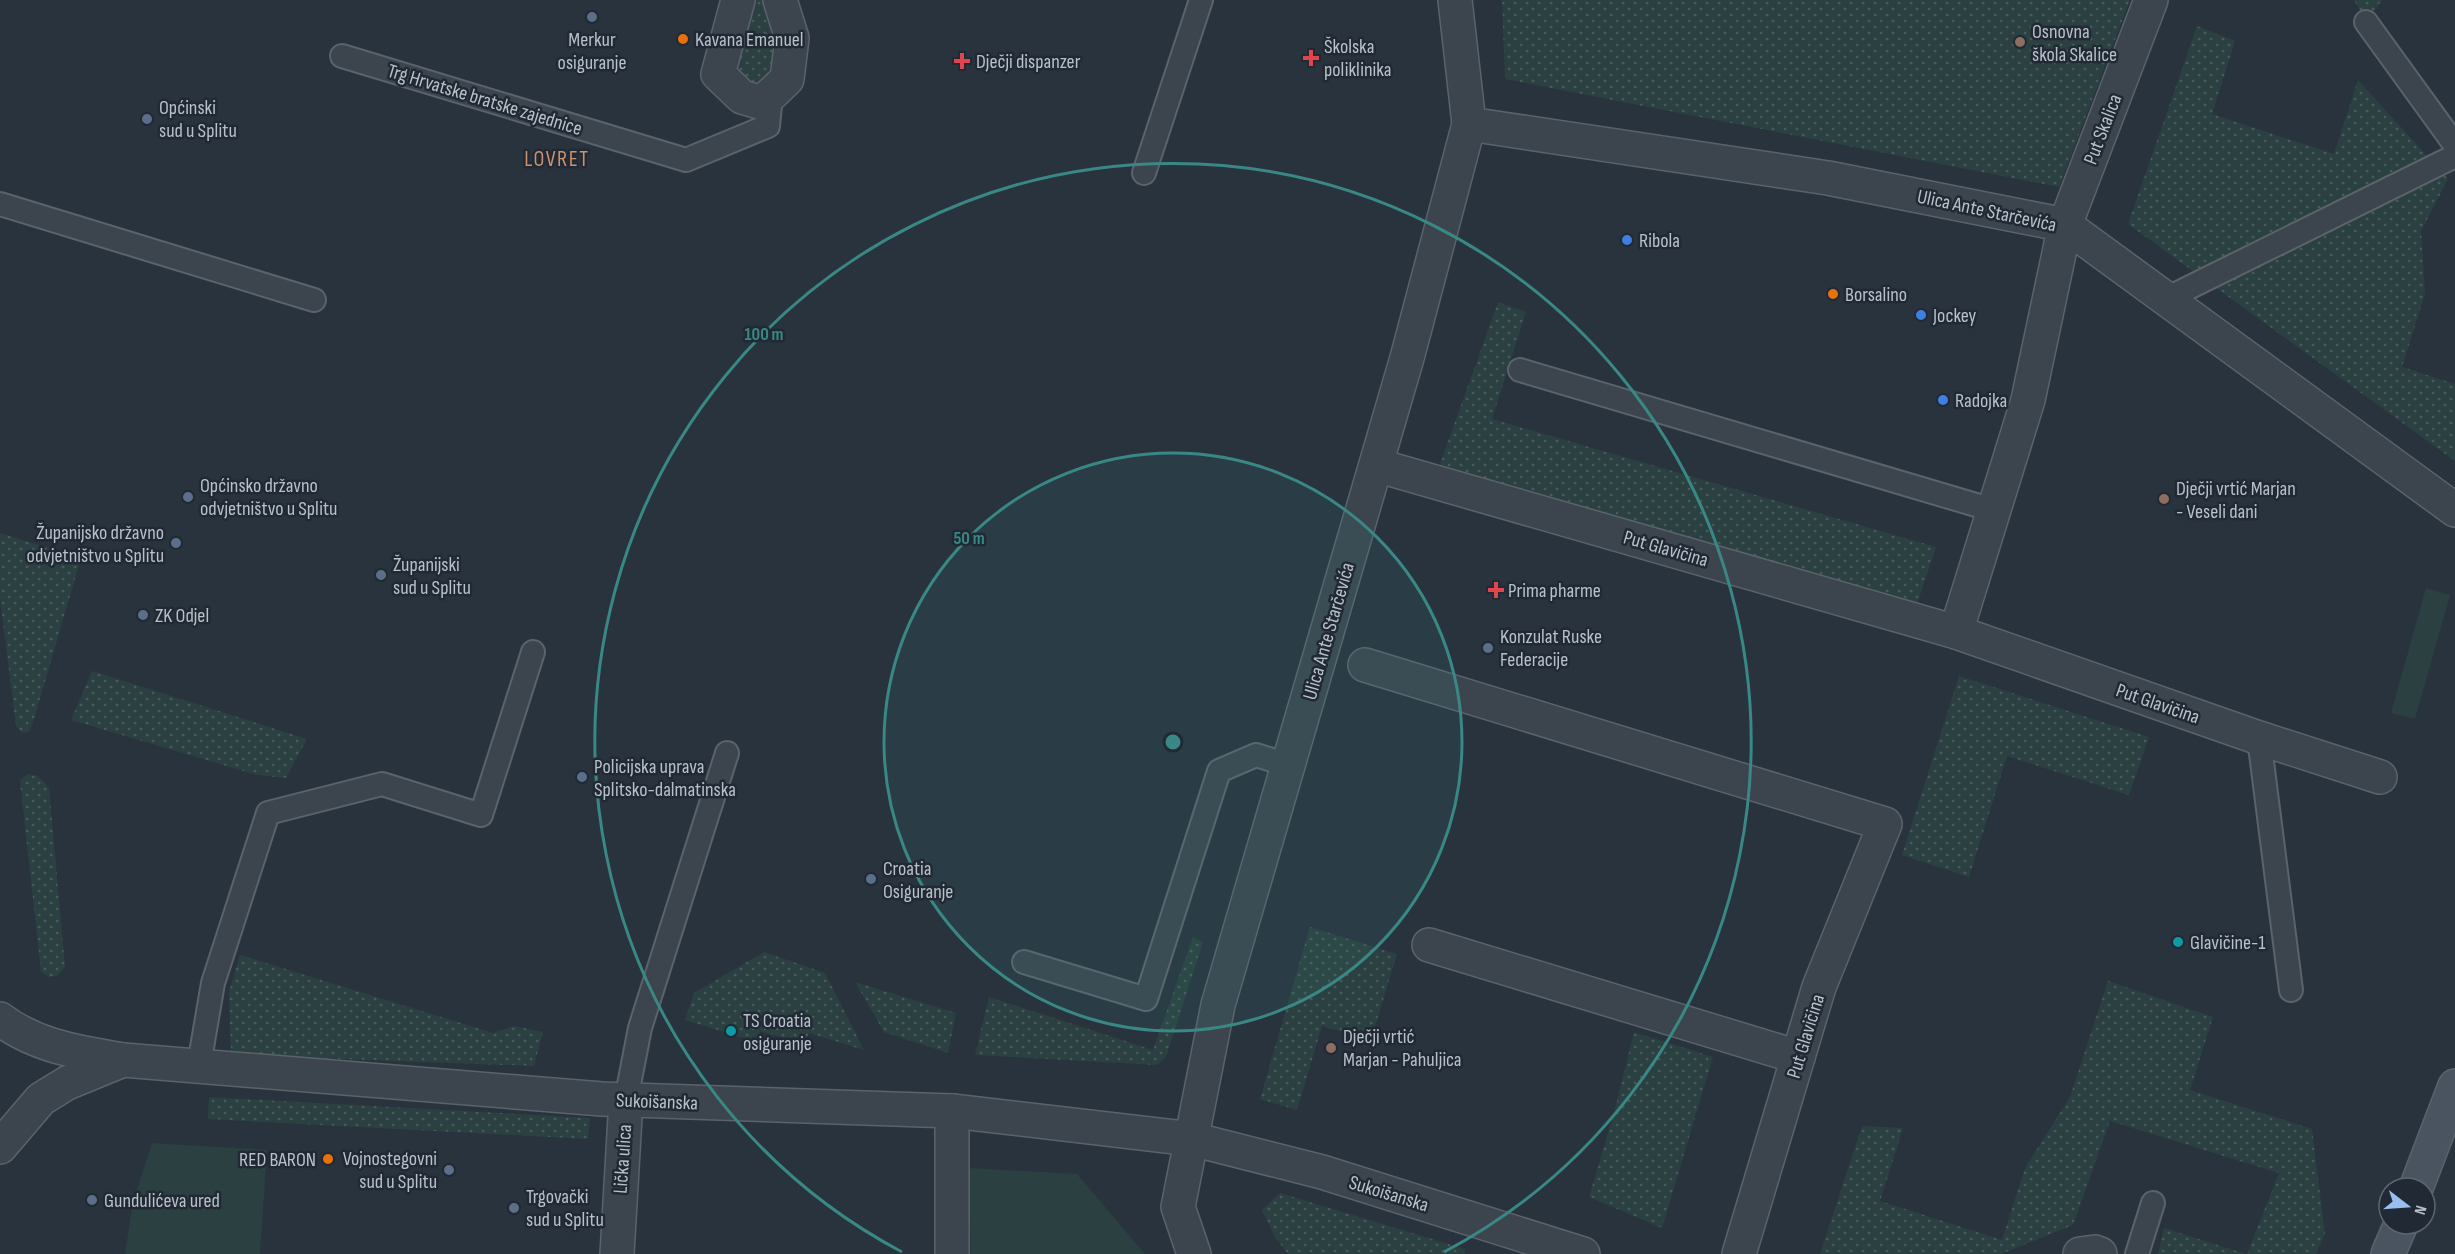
<svg xmlns="http://www.w3.org/2000/svg" width="2455" height="1254" viewBox="0 0 2455 1254" font-family="'Sofia Sans Condensed',sans-serif">
	<style>
		.grass { fill: url(#grass-dots) }
		.garden { fill: #2b4040 }
		.lines { fill: none; stroke-linecap: round; stroke-linejoin: round }
		.lane-casing { stroke: #5a636c; stroke-width: 26 }
		.street-casing { stroke: #5a636c; stroke-width: 36 }
		.secondary-casing { stroke: #5a636c; stroke-width: 36 }
		.lane { stroke: #3c454e; stroke-width: 22 }
		.street { stroke: #3c454e; stroke-width: 33 }
		.secondary { stroke: #4a5461; stroke-width: 33 }
		.ring { fill: none; stroke: #398885; stroke-width: 3 }
		.service-dot { fill: #5c6f8a; stroke: #212a34; stroke-width: 2 }
		.food-dot { fill: #e8710a; stroke: #212a34; stroke-width: 2 }
		.education-dot { fill: #8d6e63; stroke: #212a34; stroke-width: 2 }
		.health-dot { fill: #e0444e; stroke: #212a34; stroke-width: 2 }
		.shop-dot { fill: #3f7fe0; stroke: #212a34; stroke-width: 2 }
		.culture-dot { fill: #0f9aa8; stroke: #212a34; stroke-width: 2 }
		.labels { text-anchor: middle; stroke-width: 5; stroke-linejoin: round; paint-order: stroke }
		.poi-label { font-size: 20px; fill: #b8c0c9; stroke: #212a34; text-anchor: start }
		.street-label { font-size: 20px; fill: #b8c0c9; stroke: #212a34 }
		.quarter-label { font-size: 22px; letter-spacing: 1.5px; fill: #cb9271; stroke: #212a34 }
		.centre { fill: #398885; stroke: #212a34; stroke-width: 3 }
		.ring-label { font-size: 18px; text-anchor: middle; font-weight: bold; fill: #398885; stroke: #212a34; stroke-width: 5; stroke-linejoin: round; paint-order: stroke }
	</style>
	<defs>
		<pattern id="grass-dots" width="8" height="8" patternUnits="userSpaceOnUse" patternTransform="scale(1.5)"><rect width="8" height="8" fill="#2b4040"/><path d="M2 2h.1M6 6h.1" fill="none" stroke="#485a5a" stroke-width="1.8" stroke-linecap="round"/></pattern>
	</defs>
	<rect width="100%" height="100%" fill="#28333e"/>
	<!-- grass -->
	<g class="grass">
		<polygon points="751,0 766,0 775,40 772,77 759,89 731,71"/>
		<polygon points="1502,0 2130,0 2059,187 1505,79"/>
		<polygon points="2354,0 2382,0 2366,22"/>
		<polygon points="2197,26 2235,41 2212,114 2334,154 2358,80 2448,179 2421,231 2425,294 2402,367 2455,384 2455,461 2128,224"/>
		<polygon points="1498,302 1526,312 1492,419 1936,547 1912,619 1434,481"/>
		<polygon points="0,533 81,558 34,719 29,732 22,733 16,726 0,598"/>
		<polygon points="92,671 307,739 286,778 257,775 71,720"/>
		<polygon points="1959,676 2149,737 2129,795 2007,756 1969,877 1902,855"/>
		<polygon points="27,774 38,776 49,788 65,967 57,976 49,977 41,972 20,781"/>
		<polygon points="1310,927 1397,954 1371,1040 1322,1026 1297,1110 1260,1099"/>
		<polygon points="1193,937 1203,942 1166,1057 1157,1065 975,1055 989,997 1153,1050"/>
		<polygon points="764,952 825,973 864,1050 809,1033 804,1044 760,1031 756,1042 685,1020 694,993"/>
		<polygon points="240,955 493,1033 515,1026 543,1032 534,1066 231,1055 229,992"/>
		<polygon points="2108,981 2213,1017 2190,1090 2312,1129 2325,1234 2316,1254 2247,1254 2279,1173 2110,1121 2073,1225 2001,1254 1820,1254 1862,1126 1903,1128 1880,1201 2002,1240 2025,1168 2070,1097"/>
		<polygon points="855,982 956,1013 948,1053 884,1032"/>
		<polygon points="1634,1032 1713,1057 1662,1228 1589,1197 1614,1113"/>
		<polygon points="209,1097 590,1118 588,1139 208,1119"/>
		<polygon points="1280,1193 1465,1249 1465,1254 1288,1254 1275,1237 1262,1210"/>
		<polygon points="2164,1228 2246,1254 2158,1254"/>
	</g>
	<!-- garden -->
	<g class="garden">
		<polygon points="2426,588 2450,595 2415,719 2391,713"/>
		<polygon points="152,1143 267,1150 260,1254 125,1254 133,1202"/>
		<polygon points="969,1168 1077,1174 1145,1254 971,1254"/>
	</g>
	<g class="lines">
		<defs>
			<g id="lane">
				<polyline points="2366,22 2455,145"/>
				<polyline points="342,56 686,160 768,126 771,95"/>
				<polyline points="1144,173 1201,0"/>
				<polyline points="0,204 314,300"/>
				<polyline points="2166,299 2455,156"/>
				<polyline points="1520,370 1993,510"/>
				<polyline points="2259,738 2291,990"/>
				<polyline points="1024,962 1146,999 1219,771 1256,755 1288,765"/>
				<polyline points="199,1065 213,983 268,813 382,784 481,815 533,652"/>
				<polyline points="626,1100 640,1028 727,753"/>
				<polyline points="2137,1254 2153,1203"/>
			</g>
			<g id="street">
				<polyline points="738,0 718,74 742,97 762,103 787,79 792,38 780,0"/>
				<polyline points="1469,124 1828,178 2065,225 2455,510"/>
				<polyline points="1376,465 1956,632 2259,738 2380,777"/>
				<polyline points="1956,632 2028,400 2065,225 2151,0"/>
				<polyline points="1365,665 1885,824 1819,987 1739,1254"/>
				<polyline points="1429,945 1798,1057"/>
				<path d="M0,1019C37,1047 79,1052 123,1060L602,1099L952,1111L1192,1139L1322,1172L1583,1254"/>
				<polyline points="0,1147 41,1099 67,1083 123,1060"/>
				<polyline points="617,1254 626,1100"/>
				<polyline points="952,1254 952,1111"/>
				<polyline points="1194,1254 1178,1207 1218,1005 1407,358 1469,124 1455,0"/>
				<polyline points="2080,1254 2095,1252 2100,1254"/>
			</g>
			<g id="secondary">
				<polyline points="2416,1188 2455,1086"/>
				<polyline points="2388,1254 2401,1224"/>
			</g>
		</defs>
		<!-- lane casing -->
		<use href="#lane" class="lane-casing"/>
		<!-- street casing -->
		<use href="#street" class="street-casing"/>
		<!-- secondary casing -->
		<use href="#secondary" class="secondary-casing"/>
		<!-- lane -->
		<use href="#lane" class="lane"/>
		<!-- street -->
		<use href="#street" class="street"/>
		<!-- secondary -->
		<use href="#secondary" class="secondary"/>
	</g>
	<!-- distance rings -->
	<circle cx="1173" cy="742" r="289" fill="#398885" fill-opacity=".12"/>
	<g class="ring">
		<circle cx="1173" cy="742" r="289"/>
		<path d="M902 1252A578 578 0 1 1 1444 1252"/>
	</g>
	<!-- markers -->
	<g class="service-dot">
		<circle cx="592" cy="17" r="6"/>
		<circle cx="147" cy="119" r="6"/>
		<circle cx="188" cy="497" r="6"/>
		<circle cx="176" cy="543" r="6"/>
		<circle cx="381" cy="575" r="6"/>
		<circle cx="143" cy="615" r="6"/>
		<circle cx="1488" cy="648" r="6"/>
		<circle cx="582" cy="777" r="6"/>
		<circle cx="871" cy="879" r="6"/>
		<circle cx="449" cy="1170" r="6"/>
		<circle cx="92" cy="1200" r="6"/>
		<circle cx="514" cy="1208" r="6"/>
	</g>
	<g class="food-dot">
		<circle cx="683" cy="39" r="6"/>
		<circle cx="1833" cy="294" r="6"/>
		<circle cx="328" cy="1159" r="6"/>
	</g>
	<g class="education-dot">
		<circle cx="2020" cy="42" r="6"/>
		<circle cx="2164" cy="499" r="6"/>
		<circle cx="1331" cy="1048" r="6"/>
	</g>
	<g class="health-dot">
		<path d="M1308 49h6v6h6v6h-6v6h-6v-6h-6v-6h6z"/>
		<path d="M959 52h6v6h6v6h-6v6h-6v-6h-6v-6h6z"/>
		<path d="M1493 581h6v6h6v6h-6v6h-6v-6h-6v-6h6z"/>
	</g>
	<g class="shop-dot">
		<circle cx="1627" cy="240" r="6"/>
		<circle cx="1921" cy="315" r="6"/>
		<circle cx="1943" cy="400" r="6"/>
	</g>
	<g class="culture-dot">
		<circle cx="2178" cy="942" r="6"/>
		<circle cx="731" cy="1031" r="6"/>
	</g>
	<g class="labels">
		<!-- poi labels -->
		<g class="poi-label">
			<text x="2032" y="38">Osnovna<tspan x="2032" dy="23">škola Skalice</tspan></text>
			<text x="592" y="46" text-anchor="middle">Merkur<tspan x="592" dy="23">osiguranje</tspan></text>
			<text x="695" y="46">Kavana Emanuel</text>
			<text x="1324" y="53">Školska<tspan x="1324" dy="23">poliklinika</tspan></text>
			<text x="976" y="68">Dječji dispanzer</text>
			<text x="159" y="114">Općinski<tspan x="159" dy="23">sud u Splitu</tspan></text>
			<text x="1639" y="247">Ribola</text>
			<text x="1845" y="301">Borsalino</text>
			<text x="1933" y="322">Jockey</text>
			<text x="1955" y="407">Radojka</text>
			<text x="200" y="492">Općinsko državno<tspan x="200" dy="23">odvjetništvo u Splitu</tspan></text>
			<text x="2176" y="495">Dječji vrtić Marjan<tspan x="2176" dy="23">- Veseli dani</tspan></text>
			<text x="164" y="539" text-anchor="end">Županijsko državno<tspan x="164" dy="23">odvjetništvo u Splitu</tspan></text>
			<text x="393" y="571">Županijski<tspan x="393" dy="23">sud u Splitu</tspan></text>
			<text x="1508" y="597">Prima pharme</text>
			<text x="155" y="622">ZK Odjel</text>
			<text x="1500" y="643">Konzulat Ruske<tspan x="1500" dy="23">Federacije</tspan></text>
			<text x="594" y="773">Policijska uprava<tspan x="594" dy="23">Splitsko-dalmatinska</tspan></text>
			<text x="883" y="875">Croatia<tspan x="883" dy="23">Osiguranje</tspan></text>
			<text x="2190" y="949">Glavičine-1</text>
			<text x="743" y="1027">TS Croatia<tspan x="743" dy="23">osiguranje</tspan></text>
			<text x="1343" y="1043">Dječji vrtić<tspan x="1343" dy="23">Marjan - Pahuljica</tspan></text>
			<text x="437" y="1165" text-anchor="end">Vojnostegovni<tspan x="437" dy="23">sud u Splitu</tspan></text>
			<text x="316" y="1166" text-anchor="end">RED BARON</text>
			<text x="526" y="1203">Trgovački<tspan x="526" dy="23">sud u Splitu</tspan></text>
			<text x="104" y="1207">Gundulićeva ured</text>
		</g>
		<!-- street labels -->
		<g class="street-label">
			<text transform="translate(485 99) rotate(17)" y="7">Trg Hrvatske bratske zajednice</text>
			<text transform="translate(2102 129) rotate(-69)" y="7">Put Skalica</text>
			<text transform="translate(1987 210) rotate(12)" y="7">Ulica Ante Starčevića</text>
			<text transform="translate(1666 548) rotate(16)" y="7">Put Glavičina</text>
			<text transform="translate(1328 631) rotate(-74)" y="7">Ulica Ante Starčevića</text>
			<text transform="translate(2158 703) rotate(19)" y="7">Put Glavičina</text>
			<text transform="translate(1805 1036) rotate(-73)" y="7">Put Glavičina</text>
			<text transform="translate(657 1101) rotate(2)" y="7">Sukoišanska</text>
			<text transform="translate(622 1159) rotate(-86)" y="7">Lička ulica</text>
			<text transform="translate(1389 1193) rotate(17)" y="7">Sukoišanska</text>
		</g>
		<!-- quarter labels -->
		<g class="quarter-label">
			<text x="557" y="166">LOVRET</text>
		</g>
	</g>
	<circle cx="1173" cy="742" r="9" class="centre"/>
	<g class="ring-label">
		<text x="764" y="340">100 m</text>
		<text x="969" y="544">50 m</text>
	</g>
	<!-- north arrow -->
	<g transform="translate(2407 1206) rotate(107)"><circle r="28" fill="#212a34" stroke="#5d6670" stroke-width="1.5"/>
	<path d="M0-4.5L10 22L0 15L-10 22Z" fill="#98bfee"/>
	<text y="-9" font-size="16" font-weight="bold" text-anchor="middle" fill="#b8c0c9">N</text>
	</g>
</svg>
